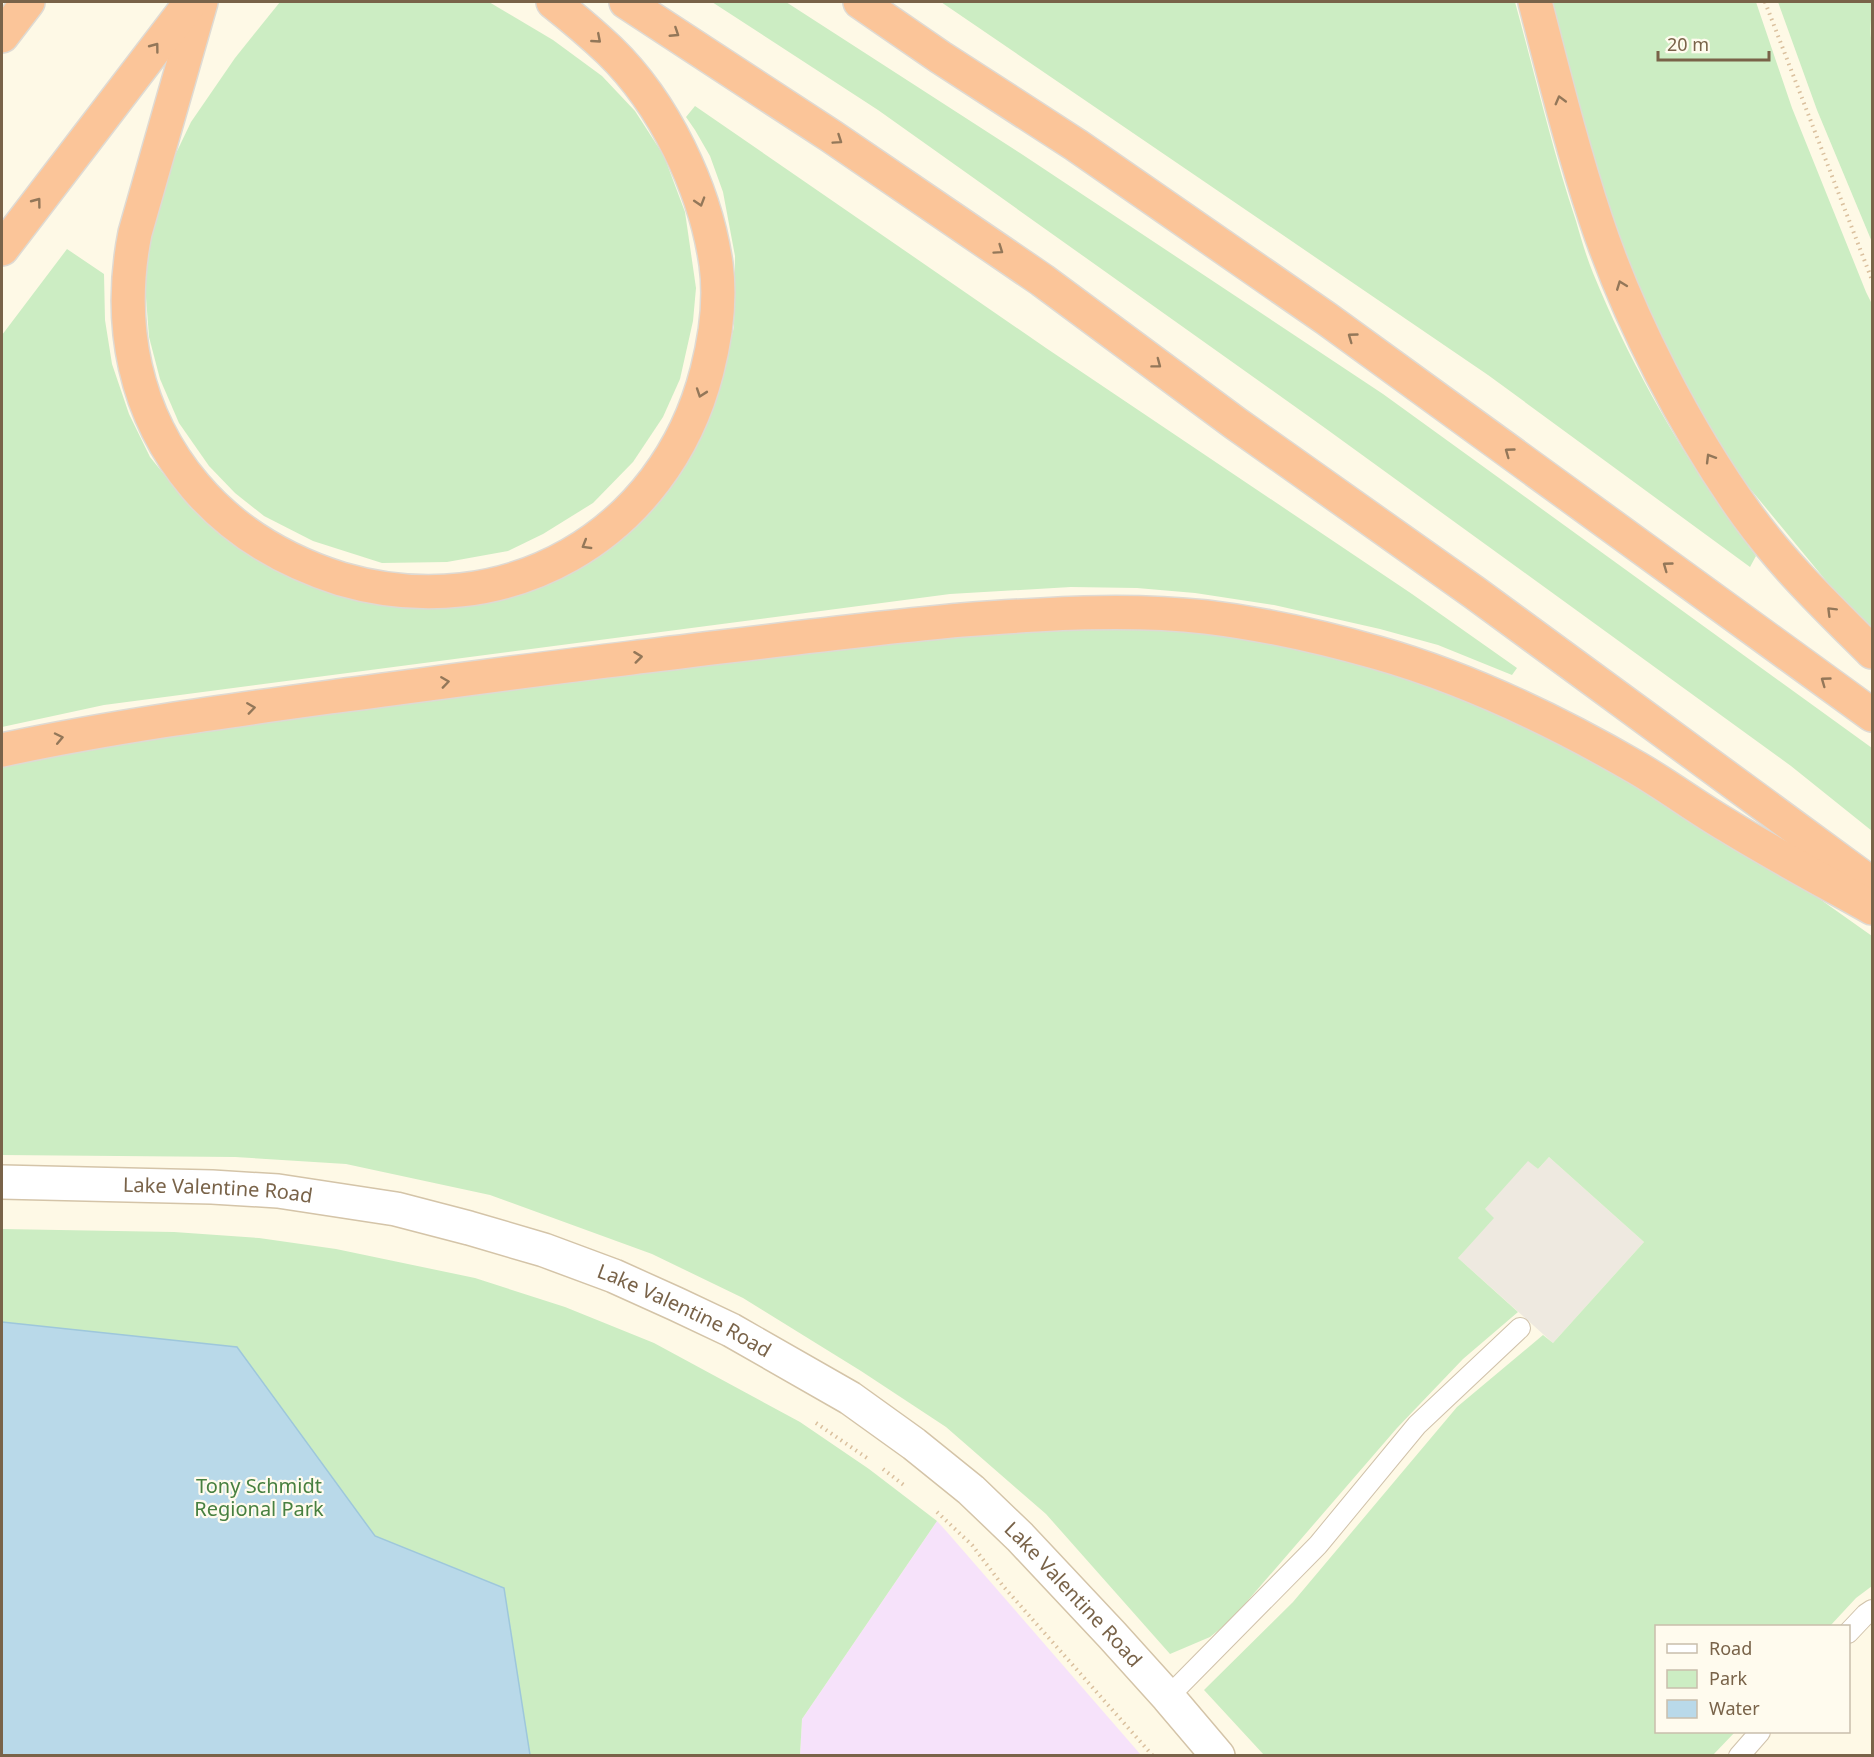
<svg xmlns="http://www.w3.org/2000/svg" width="1874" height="1757" viewBox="0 0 1874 1757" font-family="'Noto Sans',sans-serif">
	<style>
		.industrial { fill: #eee9e0 }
		.education { fill: #f6e2fa }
		.green { fill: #ccedc3 }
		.water { fill: #b9d9e9; stroke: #9ec7db; stroke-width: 1.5 }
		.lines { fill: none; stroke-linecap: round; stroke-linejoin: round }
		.lane-casing { stroke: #d0c2ab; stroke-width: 22 }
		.secondary-casing { stroke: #d4c4a8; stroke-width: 36 }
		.highway-casing { stroke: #dfdad3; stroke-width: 36 }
		.path { stroke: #dac09e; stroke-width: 4; stroke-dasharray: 1.5 4.5; stroke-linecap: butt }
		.lane { stroke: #fff; stroke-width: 20 }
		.secondary { stroke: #fff; stroke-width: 33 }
		.highway { stroke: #fbc599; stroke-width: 33 }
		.oneway { stroke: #937759 }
		.labels { text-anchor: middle; stroke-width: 4.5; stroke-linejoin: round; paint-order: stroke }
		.street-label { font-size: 20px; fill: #796349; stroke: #fffbee }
		.park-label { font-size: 20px; fill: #478040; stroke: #fffbee }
	</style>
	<rect width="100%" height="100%" fill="#fef9e6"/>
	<!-- industrial -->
	<polygon class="industrial" points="1549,1157 1644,1242 1553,1343 1458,1258 1493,1218 1484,1210 1528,1160 1538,1169"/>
	<!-- education -->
	<polygon class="education" points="937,1521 947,1532 1141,1755 800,1756 802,1719"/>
	<!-- green -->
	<g class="green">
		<polygon points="280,2 489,2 553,40 602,76 635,111 664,156 685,212 696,288 693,321 680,379 663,417 633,462 593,503 543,534 508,551 447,562 382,563 313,541 264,516 235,493 209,466 179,423 160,379 149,337 144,271 155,215 168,170 191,122 235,58"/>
		<polygon points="712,2 786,2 1020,153 1383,394 1872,748 1872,831 1791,766 1325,428 878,110"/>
		<path d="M941,2H1515C1535,75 1552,149 1576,221C1581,238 1586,256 1593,273C1634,374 1691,469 1756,556L1750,567L1488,375Z"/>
		<polygon points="1551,2 1756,2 1792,108 1866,292 1872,304 1872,631 1851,611 1733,468 1675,368 1620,244 1583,124"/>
		<path d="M1778,2H1872C1872,13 1869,34 1872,42V242L1817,110Z"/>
		<polygon points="695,106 1046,348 1412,594 1517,668 1512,675 1438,645 1380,629 1274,605 1195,593 1137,588 1071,587 950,594 104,705 2,727 2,335 67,249 104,274 105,320 112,364 129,414 150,457 191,508 229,540 455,602 644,511 691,453 715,403 734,327 735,256 723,192 710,156 695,130 686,117"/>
		<polygon points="1118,620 1281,639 1483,701 1708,820 1872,936 1872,1586 1856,1598 1830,1626 1656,1626 1656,1732 1735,1732 1713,1755 1264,1755 1204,1690 1293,1602 1457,1407 1543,1335 1553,1343 1644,1242 1549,1157 1538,1169 1528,1161 1485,1209 1494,1218 1458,1258 1518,1312 1463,1359 1397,1428 1231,1620 1210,1637 1170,1654 1046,1514 946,1427 861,1371 743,1298 652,1254 490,1195 346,1164 235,1157 2,1155 2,758 795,648"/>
		<polygon points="2,1229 174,1232 259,1238 336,1249 475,1278 565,1307 654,1343 800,1422 869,1469 937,1521 802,1719 800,1755 2,1756"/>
	</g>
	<!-- water -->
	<polygon class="water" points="2,1322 237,1347 375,1536 504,1588 530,1755 2,1755"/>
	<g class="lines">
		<defs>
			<g id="lane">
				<polyline points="1848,1633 1866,1614 1872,1610"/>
				<polyline points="1168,1697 1318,1545 1417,1425 1520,1328"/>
				<polyline points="1739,1756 1760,1732"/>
			</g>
			<g id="secondary">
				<path id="s1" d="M2,1182L212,1187L278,1191L396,1209L469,1228L544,1250L614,1276L676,1304L731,1330L850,1398L914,1444L971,1490L1020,1537L1112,1635L1168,1697L1218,1756"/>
			</g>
			<g id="highway">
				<path d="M201,2L135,233C117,324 134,414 195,486C234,532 284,561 341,579C505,627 665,536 707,371C716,336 721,300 716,264C705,188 664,103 609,50C591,33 572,17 553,2"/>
				<polyline points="626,2 831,136 1042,280 1235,423 1475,593 1872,884"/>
				<polyline points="860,2 940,57 1076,145 1327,319 1872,715"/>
				<path d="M1535,2C1554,75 1572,148 1596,220C1629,319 1686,430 1747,515C1783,565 1828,608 1872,652"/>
				<polyline points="2,36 28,2"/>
				<polyline points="2,249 191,2"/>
				<path d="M2,750C110,727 220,712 330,697C430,684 530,670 631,658C741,645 851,630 962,620C1043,614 1125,608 1206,617C1264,624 1322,637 1378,653C1469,679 1556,721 1637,768C1668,786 1697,808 1728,826C1775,855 1824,881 1872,908"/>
			</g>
		</defs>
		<!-- lane casing -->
		<use href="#lane" class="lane-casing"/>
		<!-- secondary casing -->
		<use href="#secondary" class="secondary-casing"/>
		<!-- highway casing -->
		<use href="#highway" class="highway-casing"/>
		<!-- path -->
		<g class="path">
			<polyline points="1765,2 1872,280"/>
			<polyline points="816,1423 867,1458"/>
			<polyline points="883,1469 905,1486"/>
			<polyline points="937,1512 972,1545 1003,1586 1153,1756"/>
		</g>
		<!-- lane -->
		<use href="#lane" class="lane"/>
		<!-- secondary -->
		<use href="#secondary" class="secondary"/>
		<!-- highway -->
		<use href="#highway" class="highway"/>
	</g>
	<!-- one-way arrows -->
	<defs><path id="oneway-chevron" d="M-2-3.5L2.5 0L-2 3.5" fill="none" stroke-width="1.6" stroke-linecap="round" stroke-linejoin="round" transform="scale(1.5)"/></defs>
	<g class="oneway">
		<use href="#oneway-chevron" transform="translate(675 33) rotate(33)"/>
		<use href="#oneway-chevron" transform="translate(597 39) rotate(41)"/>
		<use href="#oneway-chevron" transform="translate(155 47) rotate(-53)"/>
		<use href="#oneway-chevron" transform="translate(1560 100) rotate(-105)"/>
		<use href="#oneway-chevron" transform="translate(838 140) rotate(34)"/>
		<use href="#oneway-chevron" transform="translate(37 202) rotate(-53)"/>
		<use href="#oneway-chevron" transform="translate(700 202) rotate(73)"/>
		<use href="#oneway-chevron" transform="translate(999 250) rotate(35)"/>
		<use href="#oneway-chevron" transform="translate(1621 285) rotate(-111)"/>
		<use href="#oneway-chevron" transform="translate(1352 337) rotate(-144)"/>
		<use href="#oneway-chevron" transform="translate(1157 364) rotate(37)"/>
		<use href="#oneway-chevron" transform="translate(701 393) rotate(109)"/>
		<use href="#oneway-chevron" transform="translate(1509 452) rotate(-144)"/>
		<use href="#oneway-chevron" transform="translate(1710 458) rotate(-121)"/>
		<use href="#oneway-chevron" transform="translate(586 545) rotate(149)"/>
		<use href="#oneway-chevron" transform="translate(1667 566) rotate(-144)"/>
		<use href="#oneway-chevron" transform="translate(1831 611) rotate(-135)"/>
		<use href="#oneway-chevron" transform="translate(638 657) rotate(-7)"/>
		<use href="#oneway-chevron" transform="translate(1825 681) rotate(-144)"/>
		<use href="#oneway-chevron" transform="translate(445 682) rotate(-8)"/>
		<use href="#oneway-chevron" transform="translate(251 708) rotate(-8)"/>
		<use href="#oneway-chevron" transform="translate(59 738) rotate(-12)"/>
	</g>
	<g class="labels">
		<!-- street labels -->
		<g class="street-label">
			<text dy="7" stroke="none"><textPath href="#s1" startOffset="216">Lake Valentine Road</textPath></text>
			<text dy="7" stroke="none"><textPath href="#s1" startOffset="702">Lake Valentine Road</textPath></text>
			<text dy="7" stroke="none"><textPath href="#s1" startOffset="1188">Lake Valentine Road</textPath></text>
		</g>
		<!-- park labels -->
		<g class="park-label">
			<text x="259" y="1493">Tony Schmidt<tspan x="259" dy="23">Regional Park</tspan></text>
		</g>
	</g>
	<!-- border -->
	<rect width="1874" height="1757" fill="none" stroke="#796349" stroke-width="6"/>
	<!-- legend -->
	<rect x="1655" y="1625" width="195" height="108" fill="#fffbee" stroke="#c9beac" stroke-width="1.5"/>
	<rect x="1667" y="1644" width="30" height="9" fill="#ffffff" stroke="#c9beac" stroke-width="1.5"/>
	<text x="1709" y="1655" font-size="18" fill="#796349">Road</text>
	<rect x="1667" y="1670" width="30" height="18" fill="#ccedc3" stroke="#c9beac" stroke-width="1.5"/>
	<text x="1709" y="1685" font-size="18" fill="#796349">Park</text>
	<rect x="1667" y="1700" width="30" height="18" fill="#b9d9e9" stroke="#c9beac" stroke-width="1.5"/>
	<text x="1709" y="1715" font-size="18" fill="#796349">Water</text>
	<!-- scale -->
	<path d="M1658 51v9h111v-9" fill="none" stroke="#796349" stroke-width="3"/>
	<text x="1667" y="51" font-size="18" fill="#796349" stroke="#fffbee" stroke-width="4.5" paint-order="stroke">20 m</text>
</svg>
